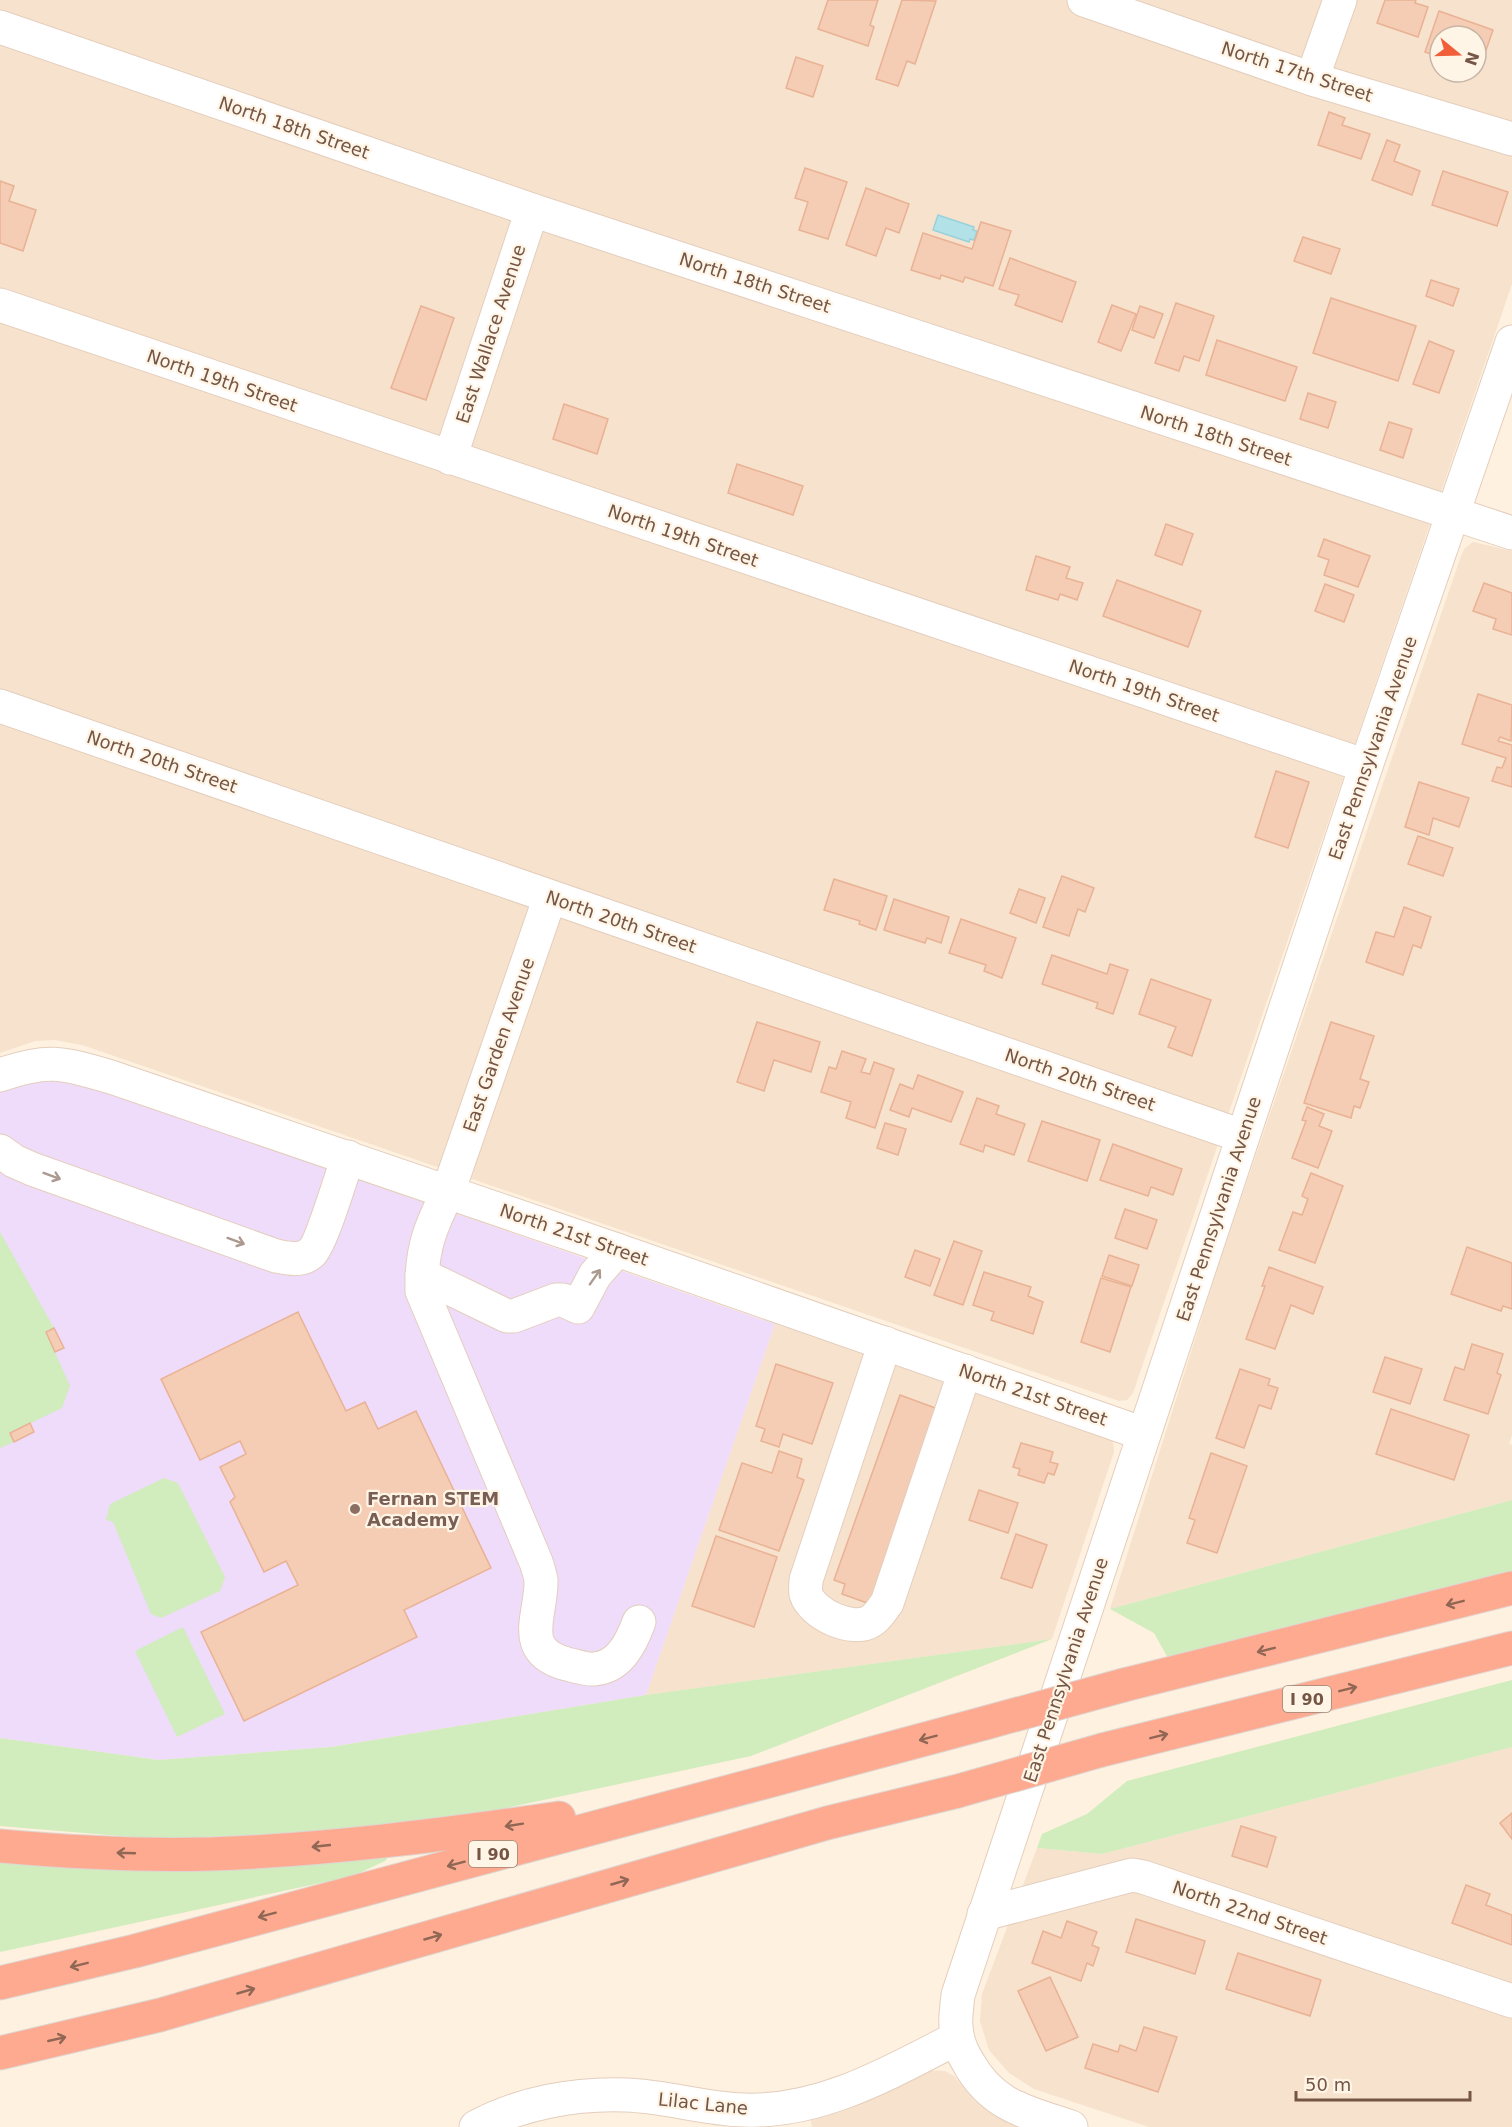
<svg xmlns="http://www.w3.org/2000/svg" width="1512" height="2127" viewBox="0 0 1512 2127" font-family="'DejaVu Sans',sans-serif">
	<style>
		.residential { fill: #f6e2cd; fill-rule: evenodd }
		.education { fill: #eedcfa }
		.green { fill: #d1ecbd }
		.water { fill: #b2e2e8; stroke: #98d2db; stroke-width: 1.5 }
		.building { fill: #f5ccb4; stroke: #e9b294; stroke-width: 1.5 }
		.lines { fill: none; stroke-linecap: round; stroke-linejoin: round }
		.minor-casing { stroke: #e4cebd; stroke-width: 35 }
		.highway-casing { stroke: #ded6d2; stroke-width: 35 }
		.minor { stroke: #fff; stroke-width: 33 }
		.highway { stroke: #fdaa90; stroke-width: 33 }
		.highway-bridge-casing { stroke: #ded6d2; stroke-width: 35; stroke-linecap: butt }
		.highway-bridge { stroke: #fdaa90; stroke-width: 33 }
		.oneway { stroke: #ac998f }
		.oneway2 { stroke: #906654 }
		.education-dot { fill: #8d6e63; stroke: #fff5e6; stroke-width: 2 }
		.labels { text-anchor: middle; stroke-width: 4.5; stroke-linejoin: round; paint-order: stroke }
		.shield { fill: #fff5e6; stroke: #9e8575; stroke-width: 1.5 }
		.shield-label { font-size: 16px; font-weight: bold; fill: #755545 }
		.street-label { font-size: 18px; fill: #755545; stroke: #fff5e6 }
		.education-label { font-size: 18px; font-weight: bold; fill: #785e54; stroke: #fff5e6; text-anchor: start }
	</style>
	<rect width="100%" height="100%" fill="#fef1df"/>
	<!-- residential -->
	<g class="residential">
		<path d="M0,0H1512V284L1133,1393L1127,1400L1119,1401L82,1045L55,1040L35,1041L0,1053ZM1440,36H1476V72H1440Z"/>
		<polygon points="1473,542 1512,551 1512,1435 1509,1444 1512,1445 1512,1500 1110,1609 1221,1257 1461,556 1465,548"/>
		<polygon points="775,1324 1113,1441 1114,1452 1052,1639 646,1695"/>
		<polygon points="1512,1747 1512,2127 1149,2127 1034,2089 1009,2073 989,2050 980,2021 982,1994 1037,1848 1102,1854"/>
		<polygon points="923,2070 945,2071 954,2076 975,2101 995,2116 1019,2127 812,2127 810,2117"/>
	</g>
	<!-- education -->
	<polygon class="education" points="52,1078 102,1091 775,1324 646,1695 331,1747 159,1760 0,1738 0,1092 18,1084"/>
	<!-- green -->
	<g class="green">
		<polygon points="0,1232 54,1328 46,1332 70,1386 62,1408 10,1433 14,1442 0,1448"/>
		<polygon points="164,1478 178,1483 225,1577 220,1591 161,1618 151,1614 113,1522 106,1520 110,1504"/>
		<polygon points="1512,1500 1512,1571 1169,1660 1154,1633 1110,1609"/>
		<polygon points="183,1627 225,1714 177,1737 135,1651"/>
		<polygon points="1052,1639 751,1756 492,1811 340,1831 157,1839 0,1826 0,1738 159,1760 331,1747 646,1695"/>
		<polygon points="1512,1680 1512,1747 1102,1854 1037,1848 1042,1834 1087,1814 1127,1781"/>
		<polygon points="390,1855 385,1861 353,1876 0,1952 0,1860"/>
	</g>
	<!-- water -->
	<polygon class="water" points="938,215 974,227 973,230 977,231 974,240 970,239 969,242 933,230"/>
	<!-- building -->
	<g class="building">
		<polygon points="828,0 878,0 870,25 874,27 868,46 818,29"/>
		<polygon points="902,0 936,1 915,64 907,61 898,86 876,79"/>
		<polygon points="1385,0 1416,0 1415,3 1428,7 1418,37 1377,23"/>
		<polygon points="1439,11 1493,30 1483,59 1476,56 1476,36 1440,36 1440,57 1425,52"/>
		<polygon points="796,57 823,66 813,97 786,88"/>
		<polygon points="1329,112 1345,118 1342,125 1370,134 1361,159 1318,145"/>
		<polygon points="1387,140 1400,145 1394,161 1420,171 1412,195 1372,180"/>
		<polygon points="805,168 847,182 828,239 799,230 808,202 795,198"/>
		<polygon points="1443,171 1508,192 1497,226 1432,205"/>
		<polygon points="0,181 14,186 9,201 36,210 23,251 0,243"/>
		<polygon points="866,188 909,204 899,233 886,228 876,256 846,245"/>
		<polygon points="981,222 1011,231 993,286 965,277 963,282 941,275 940,279 911,270 923,233 972,249"/>
		<polygon points="1303,237 1340,249 1331,274 1294,261"/>
		<polygon points="1010,258 1076,282 1062,322 1015,305 1019,295 999,289"/>
		<polygon points="1431,280 1459,289 1453,306 1426,296"/>
		<polygon points="1331,298 1416,326 1398,381 1313,353"/>
		<polygon points="1176,303 1214,316 1199,361 1184,356 1179,371 1155,363"/>
		<polygon points="1112,305 1136,314 1121,351 1098,342"/>
		<polygon points="421,306 454,318 426,400 391,388"/>
		<polygon points="1140,306 1163,314 1154,338 1132,330"/>
		<polygon points="1217,340 1297,367 1285,401 1206,375"/>
		<polygon points="1429,341 1454,351 1439,393 1413,384"/>
		<polygon points="1308,393 1336,402 1328,428 1300,419"/>
		<polygon points="564,404 608,419 597,454 553,439"/>
		<polygon points="1389,422 1412,429 1403,458 1380,450"/>
		<polygon points="737,464 803,486 793,515 728,493"/>
		<polygon points="1166,524 1193,534 1182,565 1155,555"/>
		<polygon points="1324,539 1370,556 1358,587 1324,575 1329,560 1318,556"/>
		<polygon points="1036,556 1070,567 1066,578 1083,583 1077,600 1060,594 1058,600 1026,590"/>
		<polygon points="1117,580 1201,611 1188,647 1103,616"/>
		<polygon points="1484,583 1512,593 1512,635 1493,629 1496,619 1473,611"/>
		<polygon points="1325,584 1354,595 1344,622 1315,611"/>
		<polygon points="1478,694 1512,705 1511,741 1500,737 1498,741 1512,745 1512,787 1492,781 1497,767 1502,768 1506,758 1462,744"/>
		<polygon points="1276,771 1309,782 1288,848 1255,837"/>
		<polygon points="1419,782 1469,798 1459,827 1433,818 1429,835 1405,827"/>
		<polygon points="1418,836 1453,848 1443,876 1408,864"/>
		<polygon points="1062,876 1094,888 1085,912 1078,909 1069,936 1043,927"/>
		<polygon points="834,879 887,896 876,930 859,924 860,921 824,910"/>
		<polygon points="1019,889 1045,898 1036,923 1010,913"/>
		<polygon points="894,899 949,917 941,943 927,938 925,943 884,930"/>
		<polygon points="1404,907 1431,917 1421,948 1413,945 1403,975 1366,962 1376,932 1394,937"/>
		<polygon points="961,919 1016,938 1002,978 984,971 986,965 949,953"/>
		<polygon points="1052,955 1107,974 1110,964 1128,970 1113,1014 1096,1008 1098,1003 1042,984"/>
		<polygon points="1151,979 1211,1000 1192,1056 1168,1047 1176,1027 1139,1014"/>
		<polygon points="757,1022 820,1042 811,1072 774,1060 764,1091 737,1082"/>
		<polygon points="1331,1022 1374,1036 1360,1079 1369,1082 1360,1108 1354,1106 1351,1118 1304,1103"/>
		<polygon points="842,1051 866,1059 861,1072 870,1074 874,1062 894,1069 875,1128 846,1118 851,1102 821,1092 829,1067 836,1069"/>
		<polygon points="918,1075 963,1092 951,1122 912,1108 909,1117 890,1110 900,1084 913,1089"/>
		<polygon points="977,1098 999,1106 996,1114 1025,1124 1014,1155 985,1145 983,1152 960,1144"/>
		<polygon points="1307,1107 1324,1114 1319,1126 1332,1131 1318,1168 1292,1158 1306,1121 1302,1120"/>
		<polygon points="1042,1121 1100,1140 1087,1181 1028,1161"/>
		<polygon points="885,1123 906,1129 898,1155 877,1148"/>
		<polygon points="1113,1144 1182,1169 1173,1195 1151,1187 1148,1196 1100,1180"/>
		<polygon points="1311,1173 1343,1186 1315,1263 1279,1250 1293,1212 1302,1215 1308,1199 1302,1196"/>
		<polygon points="1125,1209 1157,1220 1147,1249 1115,1238"/>
		<polygon points="954,1241 982,1251 963,1305 934,1295"/>
		<polygon points="1467,1247 1512,1263 1512,1309 1503,1306 1501,1311 1451,1294"/>
		<polygon points="915,1250 940,1259 930,1286 905,1277"/>
		<polygon points="1109,1255 1139,1265 1132,1286 1102,1276"/>
		<polygon points="1269,1267 1323,1287 1313,1314 1291,1305 1275,1349 1246,1339 1265,1286 1262,1286"/>
		<polygon points="984,1272 1031,1287 1028,1296 1043,1302 1033,1334 991,1320 994,1312 973,1305"/>
		<polygon points="1101,1278 1131,1287 1110,1352 1081,1342"/>
		<polygon points="298,1312 346,1411 365,1402 378,1429 416,1411 491,1568 404,1610 417,1637 244,1721 201,1632 298,1585 286,1561 264,1572 230,1502 235,1497 220,1467 246,1454 240,1441 200,1460 161,1379"/>
		<polygon points="54,1328 64,1348 55,1352 46,1332"/>
		<polygon points="1472,1344 1503,1354 1497,1373 1501,1375 1488,1414 1444,1400 1455,1367 1464,1370"/>
		<polygon points="1385,1357 1422,1369 1410,1404 1373,1392"/>
		<polygon points="776,1364 833,1383 812,1444 783,1434 779,1447 761,1441 765,1429 756,1426"/>
		<polygon points="1240,1369 1270,1379 1268,1385 1278,1388 1271,1409 1259,1405 1244,1448 1216,1438"/>
		<polygon points="900,1395 938,1409 870,1604 842,1594 845,1584 834,1580"/>
		<polygon points="1391,1409 1469,1435 1454,1480 1376,1454"/>
		<polygon points="30,1423 34,1432 14,1442 10,1433"/>
		<polygon points="1021,1443 1053,1452 1050,1462 1058,1464 1054,1475 1048,1473 1044,1483 1018,1475 1020,1469 1013,1467"/>
		<polygon points="779,1451 802,1459 797,1477 804,1480 779,1551 719,1530 742,1463 772,1473"/>
		<polygon points="1211,1453 1247,1466 1217,1553 1187,1543 1195,1520 1189,1518"/>
		<polygon points="979,1490 1018,1503 1008,1533 969,1520"/>
		<polygon points="1016,1534 1047,1545 1032,1588 1001,1578"/>
		<polygon points="716,1536 777,1557 754,1627 692,1606"/>
		<polygon points="1512,1813 1512,1839 1500,1823"/>
		<polygon points="1241,1826 1276,1837 1267,1867 1232,1856"/>
		<polygon points="1466,1885 1490,1894 1486,1905 1512,1915 1512,1945 1452,1923"/>
		<polygon points="1136,1919 1205,1941 1195,1974 1126,1952"/>
		<polygon points="1067,1921 1097,1932 1092,1945 1099,1948 1093,1966 1087,1963 1081,1981 1032,1963 1043,1931 1061,1938"/>
		<polygon points="1238,1953 1321,1980 1310,2016 1226,1989"/>
		<polygon points="1050,1977 1078,2037 1046,2051 1018,1991"/>
		<polygon points="1144,2027 1177,2037 1158,2092 1085,2068 1093,2044 1118,2052 1120,2045 1136,2051"/>
	</g>
	<g class="lines">
		<defs>
			<g id="minor">
				<polyline points="1084,0 1312,79 1512,139"/>
				<polyline points="0,27 532,210 1512,533"/>
				<polyline points="1312,79 1340,0"/>
				<polyline points="0,305 1366,766"/>
				<polyline points="450,458 532,210"/>
				<polyline points="0,706 1242,1136"/>
				<path d="M550,897L448,1192C430,1227 421,1250 422,1291L536,1562C538,1568 540,1574 541,1580C542,1615 517,1651 567,1664C576,1666 586,1670 594,1669C620,1667 631,1643 639,1622"/>
				<path d="M0,1075C49,1058 62,1063 111,1077L617,1250L1144,1434"/>
				<path d="M0,1151L14,1161L32,1169L276,1256C287,1258 301,1262 311,1253C321,1245 342,1174 348,1157"/>
				<polyline points="422,1275 507,1316 514,1316 556,1300 563,1300 578,1307 595,1275 617,1250"/>
				<path d="M885,1343L806,1580C806,1584 805,1589 806,1594C812,1614 853,1633 871,1621C878,1617 882,1609 887,1603L965,1371"/>
				<polyline points="984,1914 1132,1875 1143,1877 1512,2001"/>
				<path d="M476,2127C520,2103 576,2093 626,2095C665,2096 704,2109 744,2110C821,2113 891,2072 957,2038"/>
				<path d="M1071,2127C1026,2112 992,2106 968,2062C961,2051 957,2041 956,2027C955,2017 957,2006 958,1995L1366,766L1512,342"/>
			</g>
			<g id="highway">
				<polyline points="1124,1685 1512,1588"/>
				<polyline points="1102,1750 1512,1648"/>
				<path d="M0,1846C69,1852 140,1856 210,1854C326,1850 443,1835 559,1818"/>
				<polyline points="0,1983 135,1951 985,1723"/>
				<polyline points="0,2053 160,2015 827,1823 958,1791"/>
			</g>
		</defs>
		<!-- minor casing -->
		<use href="#minor" class="minor-casing"/>
		<!-- highway casing -->
		<use href="#highway" class="highway-casing"/>
		<!-- minor -->
		<use href="#minor" class="minor"/>
		<!-- highway -->
		<use href="#highway" class="highway"/>
		<defs>
			<g id="highway-bridge">
				<polyline points="985,1723 1124,1685"/>
				<polyline points="958,1791 1102,1750"/>
			</g>
		</defs>
		<!-- highway-bridge casing -->
		<use href="#highway-bridge" class="highway-bridge-casing"/>
		<!-- highway-bridge -->
		<use href="#highway-bridge" class="highway-bridge"/>
	</g>
	<!-- one-way arrows -->
	<defs><path id="oneway-shaft" d="M-6 0H5M1.5-3L5.5 0L1.5 3" fill="none" stroke-width="1.6" stroke-linecap="round" stroke-linejoin="round" transform="scale(1.5)"/></defs>
	<g class="oneway">
		<use href="#oneway-shaft" transform="translate(52 1176) rotate(20)"/>
		<use href="#oneway-shaft" transform="translate(236 1241) rotate(20)"/>
		<use href="#oneway-shaft" transform="translate(595 1277) rotate(-55)"/>
	</g>
	<g class="oneway2">
		<use href="#oneway-shaft" transform="translate(1455 1603) rotate(166)"/>
		<use href="#oneway-shaft" transform="translate(1266 1650) rotate(166)"/>
		<use href="#oneway-shaft" transform="translate(1348 1689) rotate(-14)"/>
		<use href="#oneway-shaft" transform="translate(1159 1736) rotate(-14)"/>
		<use href="#oneway-shaft" transform="translate(928 1738) rotate(165)"/>
		<use href="#oneway-shaft" transform="translate(514 1825) rotate(171)"/>
		<use href="#oneway-shaft" transform="translate(321 1846) rotate(174)"/>
		<use href="#oneway-shaft" transform="translate(126 1853) rotate(-178)"/>
		<use href="#oneway-shaft" transform="translate(456 1864) rotate(165)"/>
		<use href="#oneway-shaft" transform="translate(620 1882) rotate(-16)"/>
		<use href="#oneway-shaft" transform="translate(267 1915) rotate(165)"/>
		<use href="#oneway-shaft" transform="translate(433 1937) rotate(-16)"/>
		<use href="#oneway-shaft" transform="translate(79 1965) rotate(166)"/>
		<use href="#oneway-shaft" transform="translate(246 1991) rotate(-16)"/>
		<use href="#oneway-shaft" transform="translate(57 2039) rotate(-13)"/>
	</g>
	<!-- markers -->
	<circle class="education-dot" cx="355" cy="1509" r="6"/>
	<g class="labels">
		<!-- shield labels -->
		<g class="shield">
			<rect x="1283" y="1686" width="48" height="26" rx="4.5"/>
			<rect x="469" y="1841" width="48" height="26" rx="4.5"/>
		</g>
		<g class="shield-label">
			<text x="1307" y="1705">I 90</text>
			<text x="493" y="1860">I 90</text>
		</g>
		<!-- street labels -->
		<g class="street-label">
			<text transform="translate(1297 72) rotate(18)" y="6">North 17th Street</text>
			<text transform="translate(294 128) rotate(19)" y="6">North 18th Street</text>
			<text transform="translate(755 283) rotate(18)" y="6">North 18th Street</text>
			<text transform="translate(491 334) rotate(-72)" y="6">East Wallace Avenue</text>
			<text transform="translate(222 381) rotate(19)" y="6">North 19th Street</text>
			<text transform="translate(1216 436) rotate(18)" y="6">North 18th Street</text>
			<text transform="translate(683 536) rotate(19)" y="6">North 19th Street</text>
			<text transform="translate(1144 691) rotate(19)" y="6">North 19th Street</text>
			<text transform="translate(1373 748) rotate(-71)" y="6">East Pennsylvania Avenue</text>
			<text transform="translate(162 762) rotate(19)" y="6">North 20th Street</text>
			<text transform="translate(621 922) rotate(19)" y="6">North 20th Street</text>
			<text transform="translate(499 1045) rotate(-71)" y="6">East Garden Avenue</text>
			<text transform="translate(1080 1080) rotate(19)" y="6">North 20th Street</text>
			<text transform="translate(1219 1209) rotate(-72)" y="6">East Pennsylvania Avenue</text>
			<text transform="translate(574 1235) rotate(19)" y="6">North 21st Street</text>
			<text transform="translate(1033 1395) rotate(19)" y="6">North 21st Street</text>
			<text transform="translate(1066 1670) rotate(-72)" y="6">East Pennsylvania Avenue</text>
			<text transform="translate(1250 1913) rotate(19)" y="6">North 22nd Street</text>
			<text transform="translate(703 2104) rotate(6)" y="6">Lilac Lane</text>
		</g>
		<!-- education labels -->
		<g class="education-label">
			<text x="367" y="1505">Fernan STEM<tspan x="367" dy="21">Academy</tspan></text>
		</g>
	</g>
	<!-- north arrow -->
	<g transform="translate(1458 54) rotate(109)"><circle r="28" fill="#fff5e6" stroke="#c8b5a6" stroke-width="1.5"/>
	<path d="M0-4.5L10 22L0 15L-10 22Z" fill="#f15e3a"/>
	<text y="-9" font-size="16" font-weight="bold" text-anchor="middle" fill="#755545">N</text>
	</g>
	<!-- scale -->
	<path d="M1296 2091v9h174v-9" fill="none" stroke="#755545" stroke-width="3"/>
	<text x="1305" y="2091" font-size="18" fill="#755545" stroke="#fff5e6" stroke-width="4.5" paint-order="stroke">50 m</text>
</svg>
